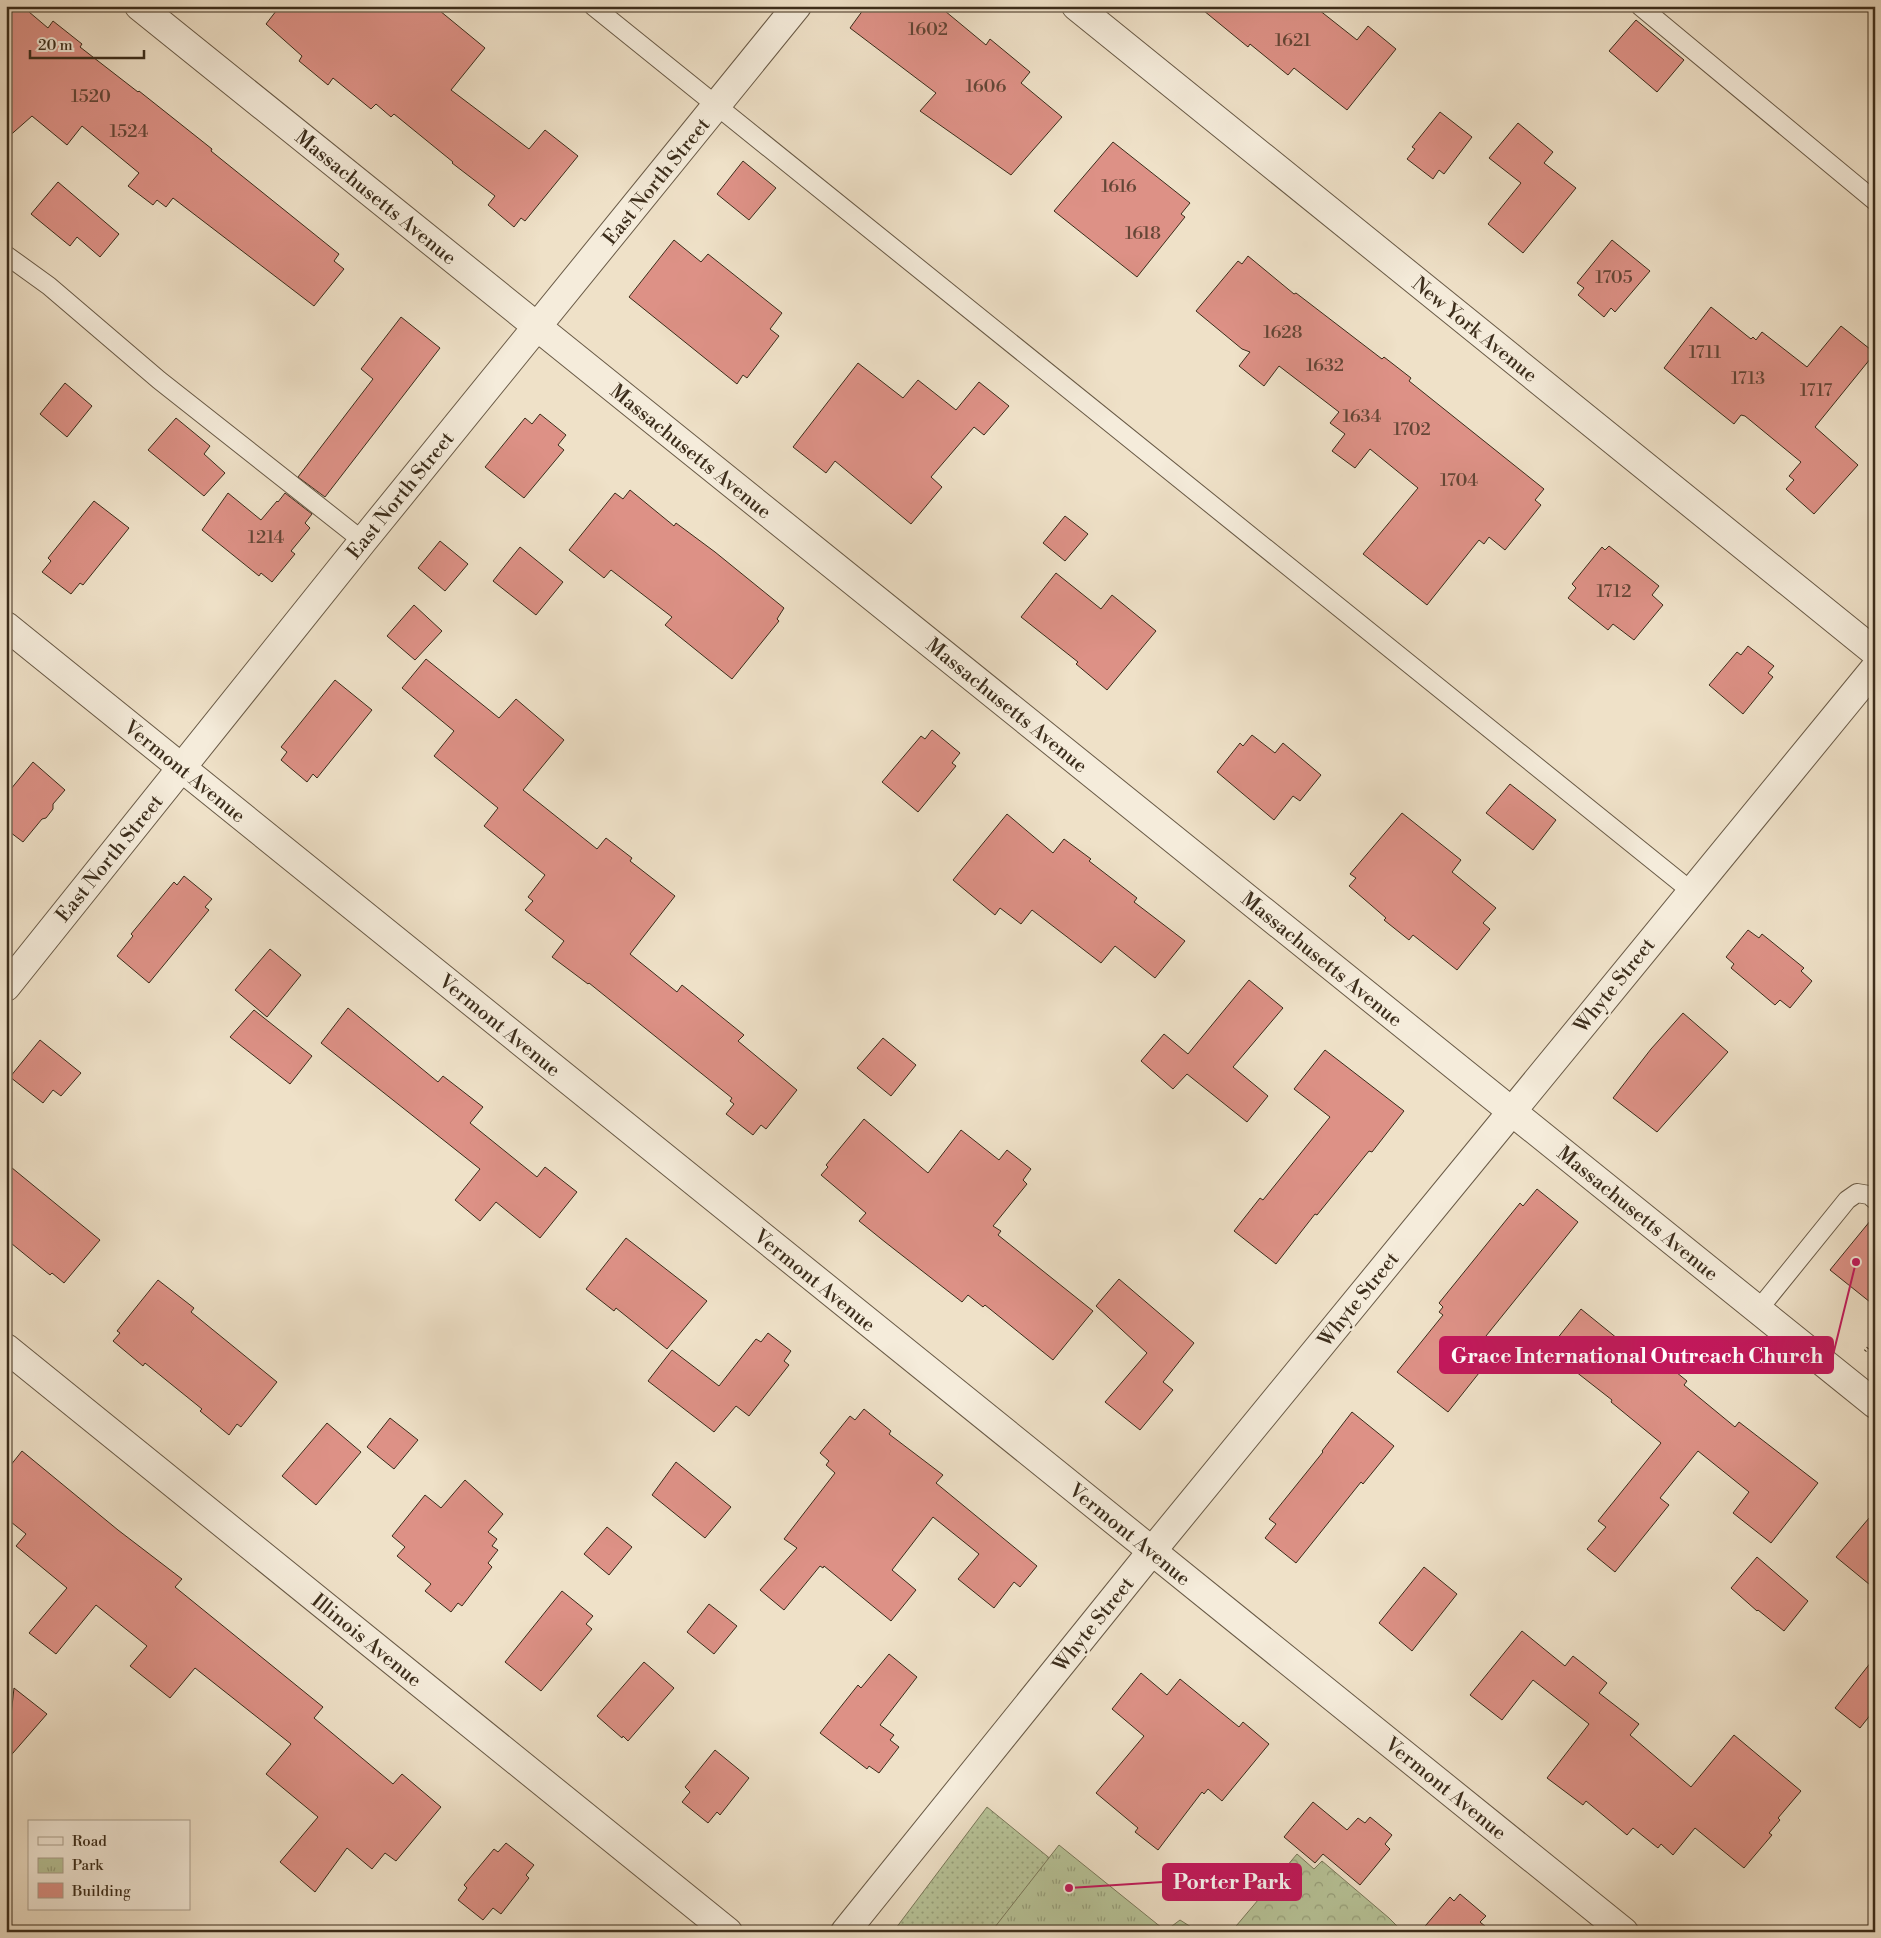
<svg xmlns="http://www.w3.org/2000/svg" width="1881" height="1938" viewBox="0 0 1881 1938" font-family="'Libre Bodoni',serif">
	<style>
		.grass { fill: url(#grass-dots); stroke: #7a785a }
		.forest { fill: url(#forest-crowns); stroke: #7a785a }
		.park { fill: url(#park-tufts); stroke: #7a785a }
		.building { fill: #dd9186; stroke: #3c2d1b }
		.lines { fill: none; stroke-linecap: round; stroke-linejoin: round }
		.lane-casing { stroke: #695a46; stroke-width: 20 }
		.street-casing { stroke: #695a46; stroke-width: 30 }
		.path { stroke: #3c2d1b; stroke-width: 3; stroke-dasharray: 1 2.5; stroke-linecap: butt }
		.lane { stroke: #f5ecdb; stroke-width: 18 }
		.street { stroke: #f5ecdb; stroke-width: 28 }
		.labels { text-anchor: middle; stroke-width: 5; stroke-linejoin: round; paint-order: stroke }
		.number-label { font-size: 18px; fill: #644636 }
		.street-label { font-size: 20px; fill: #3c2d1b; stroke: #f5ecdb }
		.leader { fill: none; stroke: #c2185b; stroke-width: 2 }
		.callout-dot { fill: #c2185b; stroke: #f5ecdb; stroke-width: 2 }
		.callout { fill: #c2185b; stroke: #c2185b; stroke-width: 2 }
		.callout-label { font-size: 21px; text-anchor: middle; font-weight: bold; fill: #fff }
	</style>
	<defs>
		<pattern id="grass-dots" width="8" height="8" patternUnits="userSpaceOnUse" patternTransform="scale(1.25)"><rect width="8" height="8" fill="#b7c398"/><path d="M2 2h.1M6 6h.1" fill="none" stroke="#969f7b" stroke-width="1.8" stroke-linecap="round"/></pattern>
		<pattern id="forest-crowns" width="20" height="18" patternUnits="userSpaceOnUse" patternTransform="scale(1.25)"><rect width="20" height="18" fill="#b7c398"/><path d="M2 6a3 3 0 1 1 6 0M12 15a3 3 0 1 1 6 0" fill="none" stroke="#969f7b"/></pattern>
		<pattern id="park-tufts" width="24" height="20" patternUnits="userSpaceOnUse" patternTransform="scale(1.25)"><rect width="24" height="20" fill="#b7c398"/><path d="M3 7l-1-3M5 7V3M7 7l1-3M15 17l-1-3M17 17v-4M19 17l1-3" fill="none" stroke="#969f7b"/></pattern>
	</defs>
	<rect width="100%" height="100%" fill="#efe1c8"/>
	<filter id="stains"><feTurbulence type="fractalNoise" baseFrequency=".004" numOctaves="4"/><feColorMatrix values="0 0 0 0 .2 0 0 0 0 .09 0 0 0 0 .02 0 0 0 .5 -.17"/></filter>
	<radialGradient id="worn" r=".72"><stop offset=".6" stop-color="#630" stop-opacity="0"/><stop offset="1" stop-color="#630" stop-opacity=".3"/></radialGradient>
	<!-- grass -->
	<polygon class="grass" points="987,1807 1140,1932 893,1932"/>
	<!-- forest -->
	<g class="forest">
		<polygon points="1297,1854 1314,1869 1322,1861 1389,1918 1403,1932 1231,1932"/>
		<polygon points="1180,1920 1199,1932 1164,1932"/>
	</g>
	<!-- park -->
	<polygon class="park" points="1059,1845 1167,1932 991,1932"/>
	<!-- building -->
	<g class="building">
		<polygon points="6,6 22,6 48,28 53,21 82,44 80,47 138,92 139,91 212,149 211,151 339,254 334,261 344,269 314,306 173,198 166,207 157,200 153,205 128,186 139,173 82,126 67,145 32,116 6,139"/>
		<polygon points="280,6 434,6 485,48 451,90 529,149 545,130 578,156 525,221 521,218 514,227 488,205 495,196 452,163 453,162 394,114 391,117 376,104 371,109 333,78 328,85 299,61 302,56 266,24"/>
		<polygon points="866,6 939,6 986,45 990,39 1030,72 1021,83 1062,117 1011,175 920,111 936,93 850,28"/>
		<polygon points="1198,6 1314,6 1357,40 1368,26 1396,49 1347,110 1294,68 1288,75 1250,44 1248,47"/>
		<polygon points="1636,20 1684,60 1657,92 1609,51"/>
		<polygon points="1440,112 1472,137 1444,174 1439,170 1433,179 1407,159 1415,149 1412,147"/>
		<polygon points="1518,123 1553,152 1544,163 1576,188 1523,253 1488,224 1521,183 1489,158"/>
		<polygon points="1113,142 1190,203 1181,214 1185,217 1137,277 1054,211"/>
		<polygon points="743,161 776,188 749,220 717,194"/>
		<polygon points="58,182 119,234 100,257 77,237 70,246 31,214"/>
		<polygon points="674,240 701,262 708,254 782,313 770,329 779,336 747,378 743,375 737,384 629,297"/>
		<polygon points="1612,240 1650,271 1615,312 1611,308 1604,317 1578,295 1584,288 1577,283"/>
		<polygon points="1248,256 1294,294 1296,293 1382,359 1384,357 1411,378 1409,381 1544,489 1535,500 1541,505 1505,550 1489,537 1484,544 1479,540 1427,605 1363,554 1418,488 1370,449 1355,468 1332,451 1345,434 1330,423 1339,412 1279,366 1264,386 1239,366 1250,352 1242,349 1196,311 1238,261 1242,264"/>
		<polygon points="1711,307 1751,339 1753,337 1756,340 1762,332 1807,367 1841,326 1875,353 1815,427 1858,465 1814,514 1786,489 1794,480 1789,476 1801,462 1745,416 1741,415 1734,424 1664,368"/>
		<polygon points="401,317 440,348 325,497 298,477 373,379 361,369"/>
		<polygon points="858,363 903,398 918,380 956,410 979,382 1009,406 984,435 974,427 931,477 942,487 911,524 835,461 826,473 793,447"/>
		<polygon points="65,383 92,406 67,437 40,414"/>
		<polygon points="540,414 566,435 558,445 564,450 524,498 485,467 525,418 532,424"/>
		<polygon points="176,418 210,446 204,454 225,473 204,496 148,450"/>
		<polygon points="630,490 674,526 676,523 715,552 784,608 777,619 779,621 732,679 665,625 672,617 611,570 604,578 569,550 615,493 623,499"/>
		<polygon points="228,493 261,520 277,501 278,502 285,493 312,514 305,523 310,528 291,551 295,554 272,582 261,573 259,576 202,530"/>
		<polygon points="94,501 129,528 83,585 80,583 71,594 42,572 51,561 48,558"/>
		<polygon points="1065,516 1088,534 1065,561 1043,543"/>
		<polygon points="440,541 468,564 445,591 418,568"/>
		<polygon points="1609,546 1659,586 1652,595 1663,605 1634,640 1613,624 1608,630 1568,598 1576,588 1572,584 1602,547 1605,550"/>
		<polygon points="520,547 563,582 536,615 493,581"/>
		<polygon points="1056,573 1101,609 1112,595 1156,631 1107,690 1076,664 1078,662 1021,617"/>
		<polygon points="414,605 442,631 415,660 387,636"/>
		<polygon points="1748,646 1774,666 1768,673 1773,677 1743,714 1709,685 1737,652 1741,655"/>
		<polygon points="426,659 499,718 516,699 564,740 523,790 597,849 606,838 632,858 630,861 675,896 630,954 677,992 682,985 744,1035 738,1041 797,1090 766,1129 761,1125 753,1135 726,1114 734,1104 730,1101 732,1098 589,983 588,984 552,957 564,941 525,910 533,901 528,897 545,875 484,826 498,808 434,756 454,731 402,688"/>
		<polygon points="335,680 372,710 317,778 313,774 307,782 281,760 287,752 281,747"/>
		<polygon points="932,730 960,753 952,763 956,766 918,812 882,782 921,736 925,739"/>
		<polygon points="1252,735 1275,753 1283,743 1321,775 1300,801 1293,796 1274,820 1217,772 1240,743 1243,746"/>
		<polygon points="33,762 65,790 53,804 53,809 46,818 42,819 23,842 6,829 6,795"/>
		<polygon points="1510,784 1556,820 1533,850 1486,813"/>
		<polygon points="1402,813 1461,860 1452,872 1496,908 1483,923 1490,929 1457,970 1413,935 1409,940 1384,920 1386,918 1349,886 1356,878 1350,874"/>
		<polygon points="1007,814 1053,853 1064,839 1091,859 1089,861 1137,898 1134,902 1185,941 1155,978 1115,946 1101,963 1032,910 1021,924 1000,908 995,915 953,880"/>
		<polygon points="184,876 212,899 205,907 209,910 149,983 117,956 133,936 131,934 174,882 177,885"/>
		<polygon points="1748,930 1759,938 1762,934 1804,968 1801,971 1812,981 1790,1008 1780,1000 1775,1005 1731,968 1734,964 1726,957"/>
		<polygon points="270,949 301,975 267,1017 235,990"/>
		<polygon points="1249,980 1283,1008 1233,1067 1268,1096 1247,1122 1187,1074 1173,1089 1141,1061 1164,1034 1188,1054"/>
		<polygon points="348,1008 438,1082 443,1076 483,1107 470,1123 537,1177 545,1167 577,1192 540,1238 496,1202 480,1221 455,1200 480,1169 321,1043"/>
		<polygon points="254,1010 312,1056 290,1084 230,1037"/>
		<polygon points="1683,1013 1728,1052 1657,1132 1613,1098 1651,1049"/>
		<polygon points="883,1038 916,1065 891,1096 857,1068"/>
		<polygon points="40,1040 81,1073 61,1096 53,1090 43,1103 10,1077"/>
		<polygon points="1325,1050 1404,1111 1372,1152 1369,1151 1317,1215 1315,1214 1276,1264 1234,1231 1260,1198 1263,1200 1330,1117 1294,1089"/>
		<polygon points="864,1119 928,1173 961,1130 999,1160 1007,1150 1031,1169 1023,1180 1027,1184 993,1226 1001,1231 998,1235 1093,1311 1053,1360 985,1305 983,1307 968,1295 962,1302 885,1242 859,1221 866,1213 821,1175 828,1167 826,1165"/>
		<polygon points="6,1163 100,1240 64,1283 52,1273 50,1275 6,1239"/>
		<polygon points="1537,1189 1578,1222 1465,1362 1479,1373 1448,1412 1397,1372 1443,1315 1439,1312 1443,1307 1439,1303 1520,1203 1523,1206"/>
		<polygon points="1875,1215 1875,1306 1830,1270"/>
		<polygon points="626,1238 707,1301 667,1349 616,1308 614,1311 586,1289"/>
		<polygon points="1119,1279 1194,1343 1163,1382 1173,1390 1140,1430 1105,1402 1147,1353 1096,1306"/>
		<polygon points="158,1280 194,1308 191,1312 277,1382 241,1427 237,1424 229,1435 200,1411 202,1409 145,1363 143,1366 113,1341 120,1333 117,1331"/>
		<polygon points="1581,1309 1644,1360 1648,1356 1661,1367 1665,1363 1687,1381 1684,1385 1735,1427 1739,1422 1818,1483 1771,1543 1733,1513 1749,1492 1698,1451 1660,1498 1669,1505 1615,1572 1587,1549 1606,1527 1598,1521 1661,1443 1611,1402 1612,1400 1548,1350"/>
		<polygon points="768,1333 791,1351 784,1361 789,1365 749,1416 736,1406 714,1432 648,1381 672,1350 719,1386 756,1339 761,1342"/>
		<polygon points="864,1409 891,1431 889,1434 943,1475 936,1483 1037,1566 1020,1587 1014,1582 994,1608 958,1579 979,1554 933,1517 892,1570 916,1590 891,1621 824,1566 823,1568 820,1566 784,1610 760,1590 797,1548 784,1539 835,1473 826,1465 829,1461 820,1453 850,1416 855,1420"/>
		<polygon points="1352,1412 1394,1446 1363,1484 1361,1482 1296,1563 1265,1538 1276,1524 1269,1519 1323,1452 1322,1451"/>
		<polygon points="390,1418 418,1440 394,1469 367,1447"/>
		<polygon points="327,1423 361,1452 316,1505 282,1476"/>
		<polygon points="22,1451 118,1530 182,1579 175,1587 323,1707 314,1718 393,1784 402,1774 441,1807 396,1861 385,1853 372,1869 347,1848 315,1892 280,1862 318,1817 266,1774 291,1744 195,1668 170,1698 130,1666 147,1646 96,1605 56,1654 29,1633 67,1588 16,1546 26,1534 6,1518 6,1471"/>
		<polygon points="676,1462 731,1507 705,1538 652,1495"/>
		<polygon points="465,1480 503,1514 488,1532 497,1539 492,1546 498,1550 488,1563 492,1567 462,1606 458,1603 451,1612 425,1591 431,1584 397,1556 405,1547 392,1536 425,1495 441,1508"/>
		<polygon points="1875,1511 1875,1589 1836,1557"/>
		<polygon points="607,1527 632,1547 609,1575 584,1554"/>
		<polygon points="1757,1557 1808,1601 1784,1631 1758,1610 1757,1611 1731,1588"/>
		<polygon points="1424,1567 1457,1594 1412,1651 1379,1623"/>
		<polygon points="562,1591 593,1616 586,1624 592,1629 541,1691 505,1662"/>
		<polygon points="709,1604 737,1626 714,1654 687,1632"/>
		<polygon points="1522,1631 1565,1666 1573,1656 1607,1683 1599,1693 1639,1724 1630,1735 1691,1787 1734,1735 1801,1791 1778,1818 1780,1820 1769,1833 1772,1835 1744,1868 1695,1828 1673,1855 1661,1844 1658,1848 1633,1828 1627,1835 1586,1801 1583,1805 1547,1778 1589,1724 1533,1680 1502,1720 1470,1695"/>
		<polygon points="889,1654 917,1677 880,1725 894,1735 890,1740 899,1747 879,1773 869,1766 867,1769 820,1733 858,1685 861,1688"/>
		<polygon points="1875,1657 1875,1709 1860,1728 1835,1708"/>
		<polygon points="644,1662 674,1688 628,1741 623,1736 622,1738 597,1716"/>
		<polygon points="1141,1673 1167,1695 1180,1679 1239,1727 1243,1722 1269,1744 1222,1801 1208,1789 1204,1794 1202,1792 1158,1850 1135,1832 1138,1828 1096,1793 1144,1736 1112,1709"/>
		<polygon points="14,1688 47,1714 6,1761"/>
		<polygon points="715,1750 749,1778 720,1815 717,1812 708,1823 682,1802 690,1792 685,1787"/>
		<polygon points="1313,1802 1347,1830 1358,1818 1365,1823 1370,1817 1392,1835 1385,1844 1390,1849 1360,1885 1323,1854 1315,1863 1284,1837"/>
		<polygon points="506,1843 534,1865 526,1875 529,1878 501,1914 493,1908 483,1920 458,1900 467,1888 464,1885 494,1849 498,1852"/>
		<polygon points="1460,1894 1486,1916 1480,1922 1492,1932 1420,1932 1450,1897 1454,1901"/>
	</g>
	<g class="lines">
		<defs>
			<g id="lane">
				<polyline points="593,6 1691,891"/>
				<polyline points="1640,6 1875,201"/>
				<polyline points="6,255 49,286 159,380 363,541"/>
				<polyline points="1758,1310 1847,1200 1857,1193 1869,1195 1875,1200"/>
			</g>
			<g id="street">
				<polyline points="139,6 1875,1404"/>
				<polyline points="1076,6 1875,652"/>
				<polyline points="6,626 1624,1932"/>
				<polyline points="6,987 363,541 797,6"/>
				<polyline points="6,1348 728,1932"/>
				<polyline points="845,1932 1152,1551 1875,668"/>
			</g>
		</defs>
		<!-- lane casing -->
		<use href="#lane" class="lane-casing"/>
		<!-- street casing -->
		<use href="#street" class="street-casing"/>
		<!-- path -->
		<polyline class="path" points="1865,1351 1875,1340"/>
		<!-- lane -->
		<use href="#lane" class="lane"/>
		<!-- street -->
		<use href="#street" class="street"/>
	</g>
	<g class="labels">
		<!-- number labels -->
		<g class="number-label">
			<text x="928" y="35">1602</text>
			<text x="1293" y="46">1621</text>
			<text x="986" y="92">1606</text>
			<text x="91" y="102">1520</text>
			<text x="129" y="137">1524</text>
			<text x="1119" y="192">1616</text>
			<text x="1143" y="239">1618</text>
			<text x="1614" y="283">1705</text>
			<text x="1283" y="338">1628</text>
			<text x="1705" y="358">1711</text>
			<text x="1325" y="371">1632</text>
			<text x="1748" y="384">1713</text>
			<text x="1816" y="396">1717</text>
			<text x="1362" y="422">1634</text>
			<text x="1412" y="435">1702</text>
			<text x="1459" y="486">1704</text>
			<text x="266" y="543">1214</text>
			<text x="1614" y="597">1712</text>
		</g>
		<!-- street labels -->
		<g class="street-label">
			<text transform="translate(656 181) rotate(-51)" y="7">East North Street</text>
			<text transform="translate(376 197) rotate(39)" y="7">Massachusetts Avenue</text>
			<text transform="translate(1475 329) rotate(39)" y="7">New York Avenue</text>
			<text transform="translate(691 451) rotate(39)" y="7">Massachusetts Avenue</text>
			<text transform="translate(400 495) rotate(-51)" y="7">East North Street</text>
			<text transform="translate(1007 705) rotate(39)" y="7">Massachusetts Avenue</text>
			<text transform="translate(185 771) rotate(39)" y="7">Vermont Avenue</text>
			<text transform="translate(109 858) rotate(-51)" y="7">East North Street</text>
			<text transform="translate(1322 959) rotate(39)" y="7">Massachusetts Avenue</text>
			<text transform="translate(1614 985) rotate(-51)" y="7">Whyte Street</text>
			<text transform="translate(500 1025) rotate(39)" y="7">Vermont Avenue</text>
			<text transform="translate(1638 1213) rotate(39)" y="7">Massachusetts Avenue</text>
			<text transform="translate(815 1280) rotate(39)" y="7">Vermont Avenue</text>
			<text transform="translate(1358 1299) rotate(-51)" y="7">Whyte Street</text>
			<text transform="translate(1130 1534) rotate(39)" y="7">Vermont Avenue</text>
			<text transform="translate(1093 1624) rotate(-51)" y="7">Whyte Street</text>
			<text transform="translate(367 1640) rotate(39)" y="7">Illinois Avenue</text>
			<text transform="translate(1446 1788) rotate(39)" y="7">Vermont Avenue</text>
		</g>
	</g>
	<!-- callouts -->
	<path class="leader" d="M1856 1262L1833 1355M1069 1888L1163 1882"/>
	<g class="callout-dot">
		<circle cx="1856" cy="1262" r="5"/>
		<circle cx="1069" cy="1888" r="5"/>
	</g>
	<g class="callout">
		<rect x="1440" y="1337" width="393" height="36" rx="5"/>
		<rect x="1163" y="1864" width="138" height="36" rx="5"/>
	</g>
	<g class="callout-label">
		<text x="1637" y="1363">Grace International Outreach Church</text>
		<text x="1232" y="1889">Porter Park</text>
	</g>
	<!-- margin -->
	<rect width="1881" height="1938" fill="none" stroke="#efe1c8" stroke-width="25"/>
	<rect x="8" y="8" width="1866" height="1923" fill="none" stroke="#3c2d1b" stroke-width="2.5"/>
	<rect x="12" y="12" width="1856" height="1913" fill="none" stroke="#3c2d1b"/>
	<!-- legend -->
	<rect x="28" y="1820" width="162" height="90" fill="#f5ecdb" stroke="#aba08e"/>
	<rect x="38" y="1837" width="25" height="8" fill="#f5ecdb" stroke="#aba08e"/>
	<text x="72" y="1846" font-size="15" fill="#3c2d1b">Road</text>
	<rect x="38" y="1858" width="25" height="15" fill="url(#park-tufts)" stroke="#aba08e"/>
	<text x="72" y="1870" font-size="15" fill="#3c2d1b">Park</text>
	<rect x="38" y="1883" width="25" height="15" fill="#dd9186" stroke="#aba08e"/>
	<text x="72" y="1896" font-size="15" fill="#3c2d1b">Building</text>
	<!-- scale -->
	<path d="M30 50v8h114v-8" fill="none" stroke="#3c2d1b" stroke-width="2.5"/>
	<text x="38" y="50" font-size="15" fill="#3c2d1b" stroke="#f5ecdb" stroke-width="4" paint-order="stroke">20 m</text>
	<rect width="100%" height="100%" filter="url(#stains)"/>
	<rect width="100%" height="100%" fill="url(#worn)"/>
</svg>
